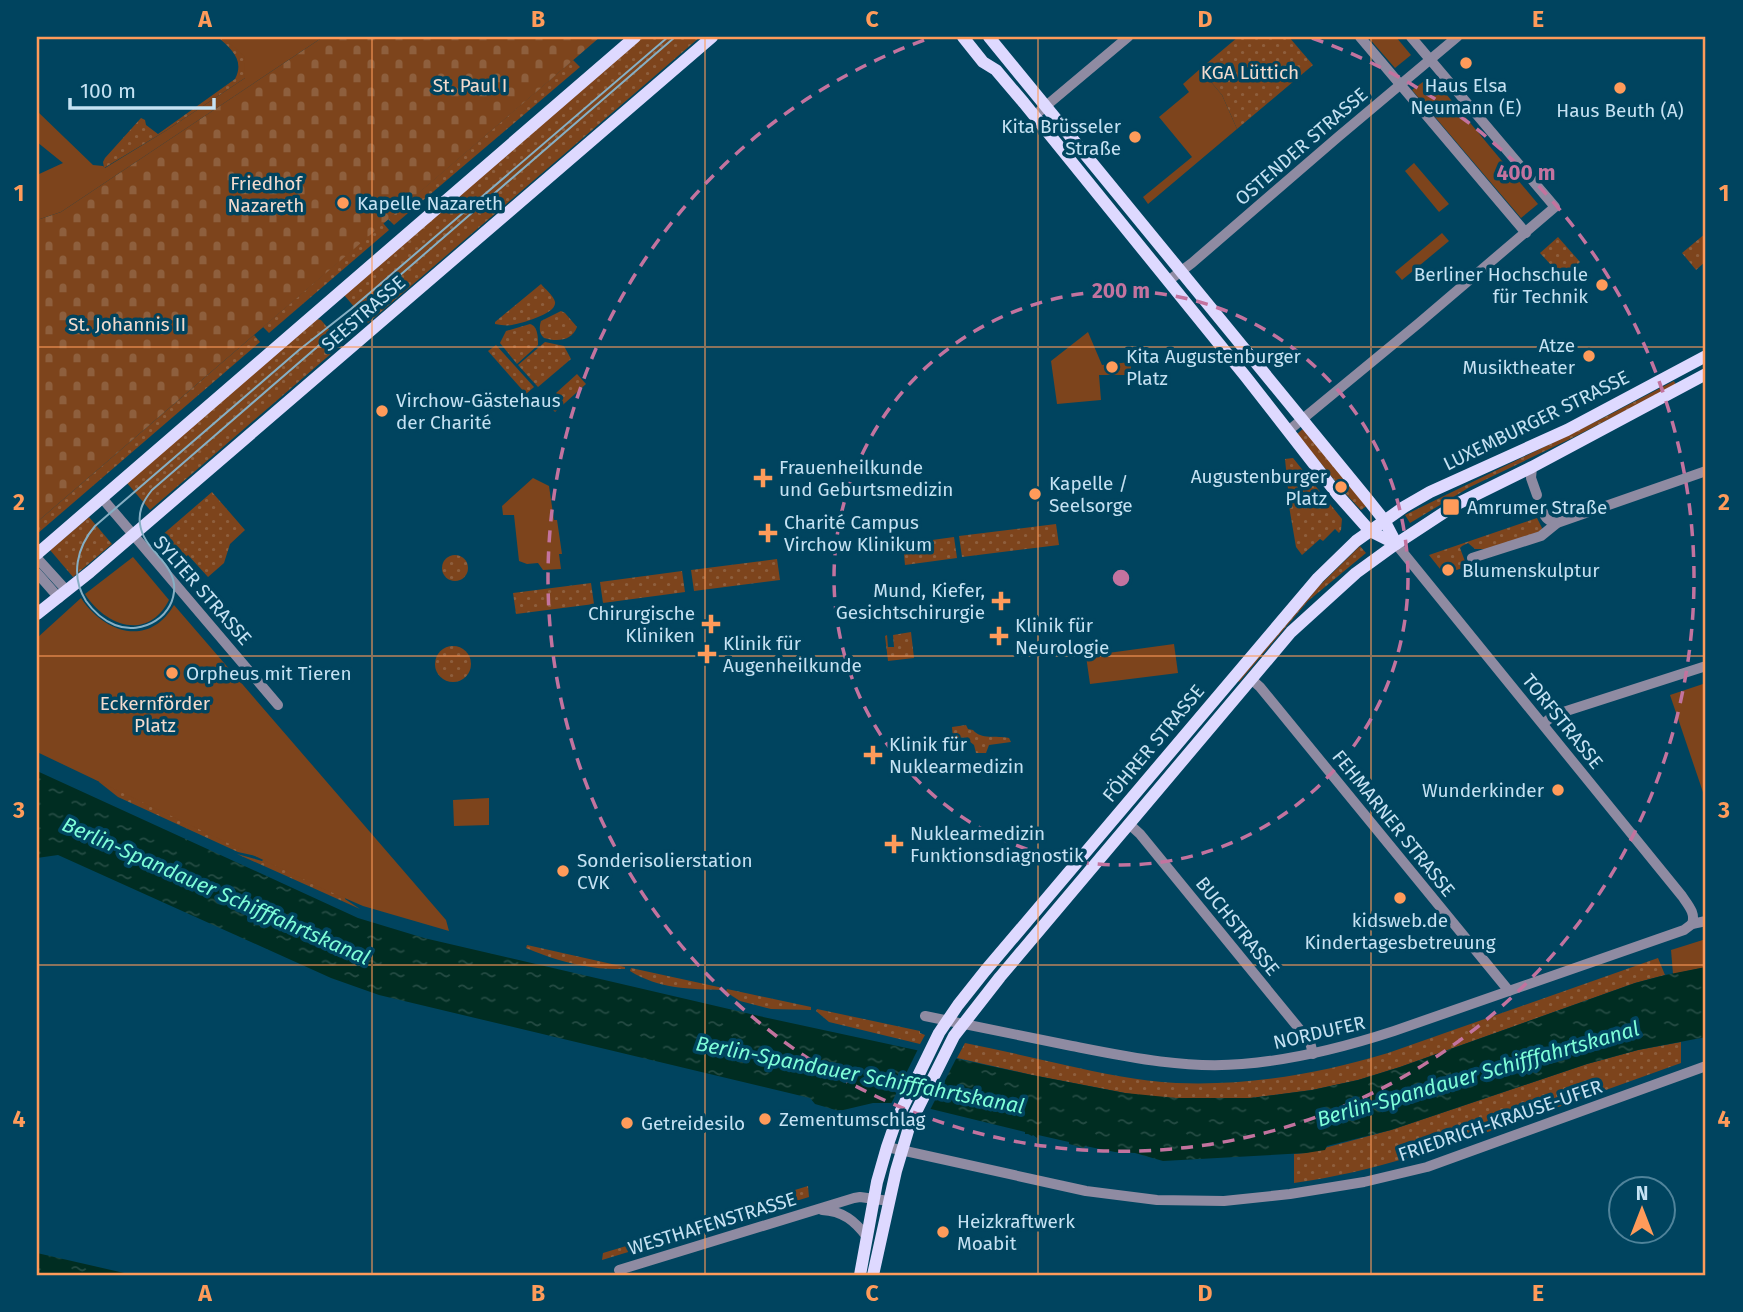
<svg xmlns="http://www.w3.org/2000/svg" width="1743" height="1312" viewBox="0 0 1743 1312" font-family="'Fira Sans',sans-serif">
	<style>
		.grass { fill: url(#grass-dots) }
		.cemetery { fill: url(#cemetery-stones) }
		.park { fill: #7d441c }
		.water { fill: url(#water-ripples) }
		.pier { fill: #00445f }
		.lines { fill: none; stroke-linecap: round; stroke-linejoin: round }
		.minor { stroke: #8f8ba2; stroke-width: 10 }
		.major { stroke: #ded9ff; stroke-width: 12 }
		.tram { stroke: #86afc4; stroke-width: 2 }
		.grid { fill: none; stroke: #ff9b5a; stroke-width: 2; stroke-opacity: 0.55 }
		.ring { fill: none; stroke: #c3739f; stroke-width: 3.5; stroke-dasharray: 12 9 }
		.poi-dot { fill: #ff9b5a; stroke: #00445f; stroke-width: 2.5 }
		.labels { text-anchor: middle; stroke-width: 7; stroke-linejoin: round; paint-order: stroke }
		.park-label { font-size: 19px; fill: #f2dbce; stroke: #00445f }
		.poi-label { font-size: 19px; fill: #c5e2f3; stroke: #00445f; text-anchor: start }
		.street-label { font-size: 19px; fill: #c5e2f3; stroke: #00445f }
		.water-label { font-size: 21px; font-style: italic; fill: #7efdd8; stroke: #00445f }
		.centre { fill: #c3739f; stroke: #00445f; stroke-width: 3.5 }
		.ring-label { font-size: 21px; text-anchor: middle; font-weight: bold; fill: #c3739f; stroke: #00445f; stroke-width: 7; stroke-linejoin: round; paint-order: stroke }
		.neatline { fill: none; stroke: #ff9b5a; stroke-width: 2.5 }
		.grid-label { font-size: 23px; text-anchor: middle; font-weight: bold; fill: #ff9b5a }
	</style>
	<defs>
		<pattern id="grass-dots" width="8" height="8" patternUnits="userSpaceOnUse" patternTransform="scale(1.75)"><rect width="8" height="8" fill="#7d441c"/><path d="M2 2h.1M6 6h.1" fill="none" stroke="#8e5f3d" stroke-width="1.8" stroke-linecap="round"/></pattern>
		<pattern id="cemetery-stones" width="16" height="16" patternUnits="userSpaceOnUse" patternTransform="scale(1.75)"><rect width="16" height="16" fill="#7d441c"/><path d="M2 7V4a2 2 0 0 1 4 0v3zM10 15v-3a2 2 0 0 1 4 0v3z" fill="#8e5f3d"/></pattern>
		<pattern id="water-ripples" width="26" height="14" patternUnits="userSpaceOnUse" patternTransform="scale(1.75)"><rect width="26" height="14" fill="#002d22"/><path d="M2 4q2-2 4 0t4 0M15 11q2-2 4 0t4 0" fill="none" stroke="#244b43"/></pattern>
	</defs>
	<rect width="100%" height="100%" fill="#00445f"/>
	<!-- grass -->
	<g class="grass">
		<path d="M218,37H259L245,78L167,130L104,168L103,162L105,158L141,118L145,120L146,125L158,134L235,79C245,60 231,49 218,37Z"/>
		<polygon points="643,37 700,37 368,323 344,295"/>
		<polygon points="1238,37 1289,37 1313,65 1237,129 1222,95 1200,69"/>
		<polygon points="573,60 580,67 394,225 388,219"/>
		<polygon points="383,223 389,230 269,333 263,327"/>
		<polygon points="1706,233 1706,261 1696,270 1682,253"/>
		<polygon points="1558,237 1580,262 1562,277 1540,253"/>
		<path d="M541,284C544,288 554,296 555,302C557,314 521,323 512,325C507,326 501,325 495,324V322Z"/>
		<path d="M561,311L565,313L577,327C572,341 557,342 544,338C539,334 539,327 541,321Z"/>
		<polygon points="316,319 321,320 340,342 340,346 150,510 127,483"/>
		<path d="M530,324C538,326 538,338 538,345L517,364L500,343L506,331Z"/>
		<polygon points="254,335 260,342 37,534 37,522"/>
		<polygon points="545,342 564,346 571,359 538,387 518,365"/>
		<polygon points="496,345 534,387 526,394 488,351"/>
		<polygon points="577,374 586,384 555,412 548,404 558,396 556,393"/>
		<polygon points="1674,381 1676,385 1568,440 1470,487 1410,523 1405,515 1605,417"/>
		<polygon points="1304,428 1368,505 1361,510 1345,493 1297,434"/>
		<polygon points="1293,458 1342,519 1341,530 1339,533 1335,529 1323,541 1320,539 1302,555 1296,547 1289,506 1296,499 1293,496 1289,499 1285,459"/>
		<polygon points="212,492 245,530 230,544 224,563 208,577 188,555 182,560 161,536"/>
		<polygon points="89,517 112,544 73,577 50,550"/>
		<polygon points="1537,518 1542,528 1541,531 1492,549 1475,549 1468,543 1462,546 1460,548 1466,564 1469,566 1444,574 1429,555"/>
		<polygon points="1056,524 1059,545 962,557 959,536"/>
		<polygon points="954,537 957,558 905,565 903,544"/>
		<polygon points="1360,546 1366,553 1308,601 1239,682 1238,681 1319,586"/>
		<circle cx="455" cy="568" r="13"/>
		<polygon points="777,559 780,580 694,591 691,570"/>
		<polygon points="682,571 685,592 603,603 600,582"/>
		<polygon points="591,583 594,604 516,614 513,593"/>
		<polygon points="911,632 914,658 888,661 885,636 887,635 888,647 894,647 893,635"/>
		<circle cx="453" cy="664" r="18"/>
		<path d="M966,725L968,729L973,730C981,740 996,735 1009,738L1011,742L989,745L986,753H976L974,745L969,741L953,738L952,727Z"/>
		<polygon points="100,780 260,857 238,852 118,797 99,782"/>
		<polygon points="237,854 262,861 264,859 345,896 345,899 360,909"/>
		<path d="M527,945L625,967V969C613,969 602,969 591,967C569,964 547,957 526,948Z"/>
		<path d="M1658,958L1665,975L1635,983L1400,1067L1358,1080L1312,1090L1282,1094L1250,1098H1176L1151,1097L1125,1093L1032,1075L957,1058L965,1043C998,1050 1031,1057 1065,1065C1101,1073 1138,1081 1176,1083C1249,1086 1318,1074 1388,1053Z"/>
		<path d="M631,968L723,988V990C690,989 659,989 630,971Z"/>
		<polygon points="727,989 811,1007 811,1010 771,1009 740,1001 726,992"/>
		<polygon points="817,1009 920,1031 920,1033 925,1035 920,1044 829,1022 816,1011"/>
		<path d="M1681,1042V1063C1629,1082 1577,1100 1525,1119C1448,1146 1374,1172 1294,1183V1154L1306,1153L1391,1130L1587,1064L1638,1050Z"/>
		<polygon points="808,1186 809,1197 602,1260 603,1253 729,1215 733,1209"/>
	</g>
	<!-- cemetery -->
	<polygon class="cemetery" points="323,37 600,37 37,522 37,220 61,212"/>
	<!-- park -->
	<g class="park">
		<polygon points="223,37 323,37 61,212 37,220 37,175 63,163 37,142 37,111 93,165 103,166 105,168 167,130 245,78 244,56"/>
		<polygon points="1368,37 1396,37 1411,55 1395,68"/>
		<polygon points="1200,69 1222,95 1237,129 1148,204 1143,197 1192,157 1159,117 1189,92 1183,84"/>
		<polygon points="1431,76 1538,204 1521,218 1412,90"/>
		<polygon points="1414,163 1449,204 1439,212 1405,171"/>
		<polygon points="1442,233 1449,241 1402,280 1395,272"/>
		<polygon points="1088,332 1102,365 1131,362 1131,375 1099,375 1101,400 1057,404 1051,361"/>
		<polygon points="533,478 549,486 554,520 557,520 562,554 559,554 561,569 543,570 538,563 527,564 519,561 514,515 503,515 502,506"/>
		<path d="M133,557L169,600C148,641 106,627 85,594Z"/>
		<path d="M81,598C104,633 149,648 174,605L446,920L449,931L363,906L326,890L37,752V638Z"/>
		<polygon points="1174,644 1178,673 1090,684 1086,656"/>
		<polygon points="1706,683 1706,801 1670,695"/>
		<polygon points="489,798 489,825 454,826 453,800"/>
		<polygon points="1706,939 1706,967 1673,974 1671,950"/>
	</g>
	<!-- water -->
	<g class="water">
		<polygon points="37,771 358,918 424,938 759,1016 1032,1075 1125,1093 1176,1098 1250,1098 1312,1090 1358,1080 1400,1067 1635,983 1665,975 1706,967 1706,1037 1638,1050 1587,1064 1391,1130 1327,1146 1325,1150 1306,1153 1163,1161 1135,1153 1115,1152 1085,1146 1084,1148 1069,1144 1069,1142 1038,1135 1037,1138 1033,1135 1032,1136 1028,1134 1025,1134 1025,1132 931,1109 890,1103 873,1103 839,1111 815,1104 810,1098 379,995 331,978 58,855 37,858"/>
		<polygon points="37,1253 133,1275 37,1275"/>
	</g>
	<!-- pier -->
	<polygon class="pier" points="919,1047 958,1055 929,1112 890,1106"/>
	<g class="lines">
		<!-- minor -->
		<g class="minor">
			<polyline points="1360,37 1526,233"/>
			<polyline points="1034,116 1128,37"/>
			<polyline points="1168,281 1192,263 1338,137 1457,37"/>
			<polyline points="1288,431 1419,323 1555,207 1411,37"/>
			<polyline points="1532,467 1531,478 1537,495"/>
			<polyline points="102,498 278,705"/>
			<path d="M1542,510C1545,518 1548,521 1557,523"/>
			<path d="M1396,544L1682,896C1688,905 1696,913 1692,924"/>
			<polyline points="37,558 67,591"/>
			<polyline points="1472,558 1541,536 1557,523 1706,471"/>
			<polyline points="37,573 59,598"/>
			<polyline points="1251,679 1260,687 1509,991"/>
			<polyline points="1543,724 1554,715 1706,666"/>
			<polyline points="1129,824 1140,834 1310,1042 1313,1054"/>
			<path d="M925,1016C974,1026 1023,1036 1072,1046C1128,1057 1185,1069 1242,1064C1294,1060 1345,1047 1394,1031L1684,930L1692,924L1706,921"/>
			<polyline points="887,1147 1086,1191 1157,1200 1224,1201 1290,1194 1364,1182 1427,1167 1706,1066"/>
			<path d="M822,1210C843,1211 855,1221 867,1237"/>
			<polyline points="619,1270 854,1198 860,1197 889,1201"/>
		</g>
		<!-- major -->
		<g class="major">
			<polyline points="963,37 983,62 996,70 1024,103 1246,377 1338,495 1370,531 1396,544"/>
			<polyline points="989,37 1369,501 1384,520 1396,543"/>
			<polyline points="37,554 635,37"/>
			<polyline points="37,614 90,572 712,37"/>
			<polyline points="860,1275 877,1182 887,1147 896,1121 939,1033 958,1005 985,971 1318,578 1356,541 1404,507 1430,492 1567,430 1706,356"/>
			<polyline points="873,1275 896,1171 910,1124 954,1036 1000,977 1291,632 1356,573 1396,544 1457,504 1532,467 1706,374"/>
		</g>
		<!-- tram -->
		<path class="tram" d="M668,37L351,309L299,350L95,526C77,547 70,576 86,601C93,611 103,620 115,625C142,636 177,616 174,584C171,560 143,549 140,524C138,510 144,500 152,490L675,37"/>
	</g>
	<!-- grid -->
	<path class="grid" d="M372,37V1275M705,37V1275M1038,37V1275M1371,37V1275M37,347H1706M37,656H1706M37,965H1706"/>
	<!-- distance rings -->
	<g class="ring">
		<circle cx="1121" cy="578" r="287"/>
		<path d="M1312 38A573 573 0 1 1 930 38"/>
	</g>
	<!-- markers -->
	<g class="poi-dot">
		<circle cx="1466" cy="63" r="7"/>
		<circle cx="1620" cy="88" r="7"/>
		<circle cx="1135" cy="137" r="7"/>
		<circle cx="343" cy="203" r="7"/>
		<circle cx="1602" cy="285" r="7"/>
		<circle cx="1589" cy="356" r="7"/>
		<circle cx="1112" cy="367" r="7"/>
		<circle cx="382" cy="411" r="7"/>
		<path d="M759.5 467.5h7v7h7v7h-7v7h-7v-7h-7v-7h7z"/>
		<circle cx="1341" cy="487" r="7"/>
		<circle cx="1035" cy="494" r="7"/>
		<rect x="1442" y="498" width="18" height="18" rx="3.5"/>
		<path d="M764.5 522.5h7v7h7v7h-7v7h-7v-7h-7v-7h7z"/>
		<circle cx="1448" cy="570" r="7"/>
		<path d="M997.5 590.5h7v7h7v7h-7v7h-7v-7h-7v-7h7z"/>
		<path d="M707.5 613.5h7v7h7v7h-7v7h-7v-7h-7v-7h7z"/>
		<path d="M995.5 625.5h7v7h7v7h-7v7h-7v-7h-7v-7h7z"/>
		<path d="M703.5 643.5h7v7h7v7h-7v7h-7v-7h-7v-7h7z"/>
		<circle cx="172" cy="673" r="7"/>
		<path d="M869.5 744.5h7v7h7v7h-7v7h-7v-7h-7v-7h7z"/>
		<circle cx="1558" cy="790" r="7"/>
		<path d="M890.5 833.5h7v7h7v7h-7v7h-7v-7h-7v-7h7z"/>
		<circle cx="563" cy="871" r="7"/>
		<circle cx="1400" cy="898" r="7"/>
		<circle cx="765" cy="1119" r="7"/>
		<circle cx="627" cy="1123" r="7"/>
		<circle cx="943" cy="1232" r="7"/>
	</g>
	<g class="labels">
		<!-- park labels -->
		<g class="park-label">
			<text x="1250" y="79">KGA Lüttich</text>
			<text x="470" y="92">St. Paul I</text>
			<text x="266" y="190">Friedhof<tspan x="266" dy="22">Nazareth</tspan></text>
			<text x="127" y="331">St. Johannis II</text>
			<text x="155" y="710">Eckernförder<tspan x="155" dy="22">Platz</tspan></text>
		</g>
		<!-- poi labels -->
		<g class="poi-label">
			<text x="1466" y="92" text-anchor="middle">Haus Elsa<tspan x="1466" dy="22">Neumann (E)</tspan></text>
			<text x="1620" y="117" text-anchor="middle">Haus Beuth (A)</text>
			<text x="1121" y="133" text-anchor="end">Kita Brüsseler<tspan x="1121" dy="22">Straße</tspan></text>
			<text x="357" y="210">Kapelle Nazareth</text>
			<text x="1588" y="281" text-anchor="end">Berliner Hochschule<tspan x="1588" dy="22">für Technik</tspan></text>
			<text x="1575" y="352" text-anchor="end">Atze<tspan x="1575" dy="22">Musiktheater</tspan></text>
			<text x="1126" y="363">Kita Augustenburger<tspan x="1126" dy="22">Platz</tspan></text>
			<text x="396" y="407">Virchow-Gästehaus<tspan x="396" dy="22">der Charité</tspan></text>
			<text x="779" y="474">Frauenheilkunde<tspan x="779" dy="22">und Geburtsmedizin</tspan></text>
			<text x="1327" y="483" text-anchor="end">Augustenburger<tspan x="1327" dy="22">Platz</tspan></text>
			<text x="1049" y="490">Kapelle /<tspan x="1049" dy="22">Seelsorge</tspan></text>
			<text x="1467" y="514">Amrumer Straße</text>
			<text x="784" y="529">Charité Campus<tspan x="784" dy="22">Virchow Klinikum</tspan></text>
			<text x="1462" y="577">Blumenskulptur</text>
			<text x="985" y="597" text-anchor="end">Mund, Kiefer,<tspan x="985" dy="22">Gesichtschirurgie</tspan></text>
			<text x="695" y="620" text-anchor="end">Chirurgische<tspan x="695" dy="22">Kliniken</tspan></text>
			<text x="1015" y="632">Klinik für<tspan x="1015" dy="22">Neurologie</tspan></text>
			<text x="723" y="650">Klinik für<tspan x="723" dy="22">Augenheilkunde</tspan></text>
			<text x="186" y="680">Orpheus mit Tieren</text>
			<text x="889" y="751">Klinik für<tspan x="889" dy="22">Nuklearmedizin</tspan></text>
			<text x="1544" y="797" text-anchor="end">Wunderkinder</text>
			<text x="910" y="840">Nuklearmedizin<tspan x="910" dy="22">Funktionsdiagnostik</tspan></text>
			<text x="577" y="867">Sonderisolierstation<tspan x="577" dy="22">CVK</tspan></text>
			<text x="1400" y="927" text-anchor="middle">kidsweb.de<tspan x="1400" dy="22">Kindertagesbetreuung</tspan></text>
			<text x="779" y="1126">Zementumschlag</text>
			<text x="641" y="1130">Getreidesilo</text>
			<text x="957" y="1228">Heizkraftwerk<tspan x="957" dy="22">Moabit</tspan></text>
		</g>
		<!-- street labels -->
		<g class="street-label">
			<text transform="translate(1301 146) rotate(-41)" y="7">OSTENDER STRASSE</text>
			<text transform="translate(363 313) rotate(-41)" y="7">SEESTRASSE</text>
			<text transform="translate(1536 420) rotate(-26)" y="7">LUXEMBURGER STRASSE</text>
			<text transform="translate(203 590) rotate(49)" y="7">SYLTER STRASSE</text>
			<text transform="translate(1563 721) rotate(51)" y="7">TORFSTRASSE</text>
			<text transform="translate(1153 743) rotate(-50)" y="7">FÖHRER STRASSE</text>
			<text transform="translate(1394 823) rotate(51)" y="7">FEHMARNER STRASSE</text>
			<text transform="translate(1238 926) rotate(51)" y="7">BUCHSTRASSE</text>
			<text transform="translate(1319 1032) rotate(-13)" y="7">NORDUFER</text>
			<text transform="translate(1500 1120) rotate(-19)" y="7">FRIEDRICH-KRAUSE-UFER</text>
			<text transform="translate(712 1223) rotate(-17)" y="7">WESTHAFENSTRASSE</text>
		</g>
		<!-- water labels -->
		<g class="water-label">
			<text transform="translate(216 891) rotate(24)" y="7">Berlin-Spandauer Schifffahrtskanal</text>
			<text transform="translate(1478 1074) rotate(-16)" y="7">Berlin-Spandauer Schifffahrtskanal</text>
			<text transform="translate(860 1075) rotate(11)" y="7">Berlin-Spandauer Schifffahrtskanal</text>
		</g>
	</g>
	<circle cx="1121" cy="578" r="10" class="centre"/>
	<g class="ring-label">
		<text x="1526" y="180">400 m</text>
		<text x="1121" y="298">200 m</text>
	</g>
	<!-- border -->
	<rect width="1743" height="1312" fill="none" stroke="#00445f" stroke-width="77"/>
	<!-- north arrow -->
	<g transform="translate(1642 1210)"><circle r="33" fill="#00445f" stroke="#4f839a" stroke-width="2"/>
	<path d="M0-5L12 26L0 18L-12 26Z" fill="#ff9b5a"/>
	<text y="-10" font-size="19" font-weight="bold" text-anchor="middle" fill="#c5e2f3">N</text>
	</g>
	<!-- scale -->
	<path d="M70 98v10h144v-10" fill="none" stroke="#c5e2f3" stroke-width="3.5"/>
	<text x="80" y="98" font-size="21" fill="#c5e2f3" stroke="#00445f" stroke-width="5" paint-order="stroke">100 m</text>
	<rect x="38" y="38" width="1666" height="1236" class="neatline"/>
	<g class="grid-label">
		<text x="205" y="27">A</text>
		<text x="538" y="27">B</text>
		<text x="872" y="27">C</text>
		<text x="1205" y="27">D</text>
		<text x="1538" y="27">E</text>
		<text x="19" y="201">1</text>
		<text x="1724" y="201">1</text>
		<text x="19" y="510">2</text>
		<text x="1724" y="510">2</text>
		<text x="19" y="818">3</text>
		<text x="1724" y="818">3</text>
		<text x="19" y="1127">4</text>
		<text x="1724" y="1127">4</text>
		<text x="205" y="1301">A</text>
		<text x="538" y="1301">B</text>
		<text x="872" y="1301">C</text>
		<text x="1205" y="1301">D</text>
		<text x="1538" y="1301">E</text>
	</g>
</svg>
